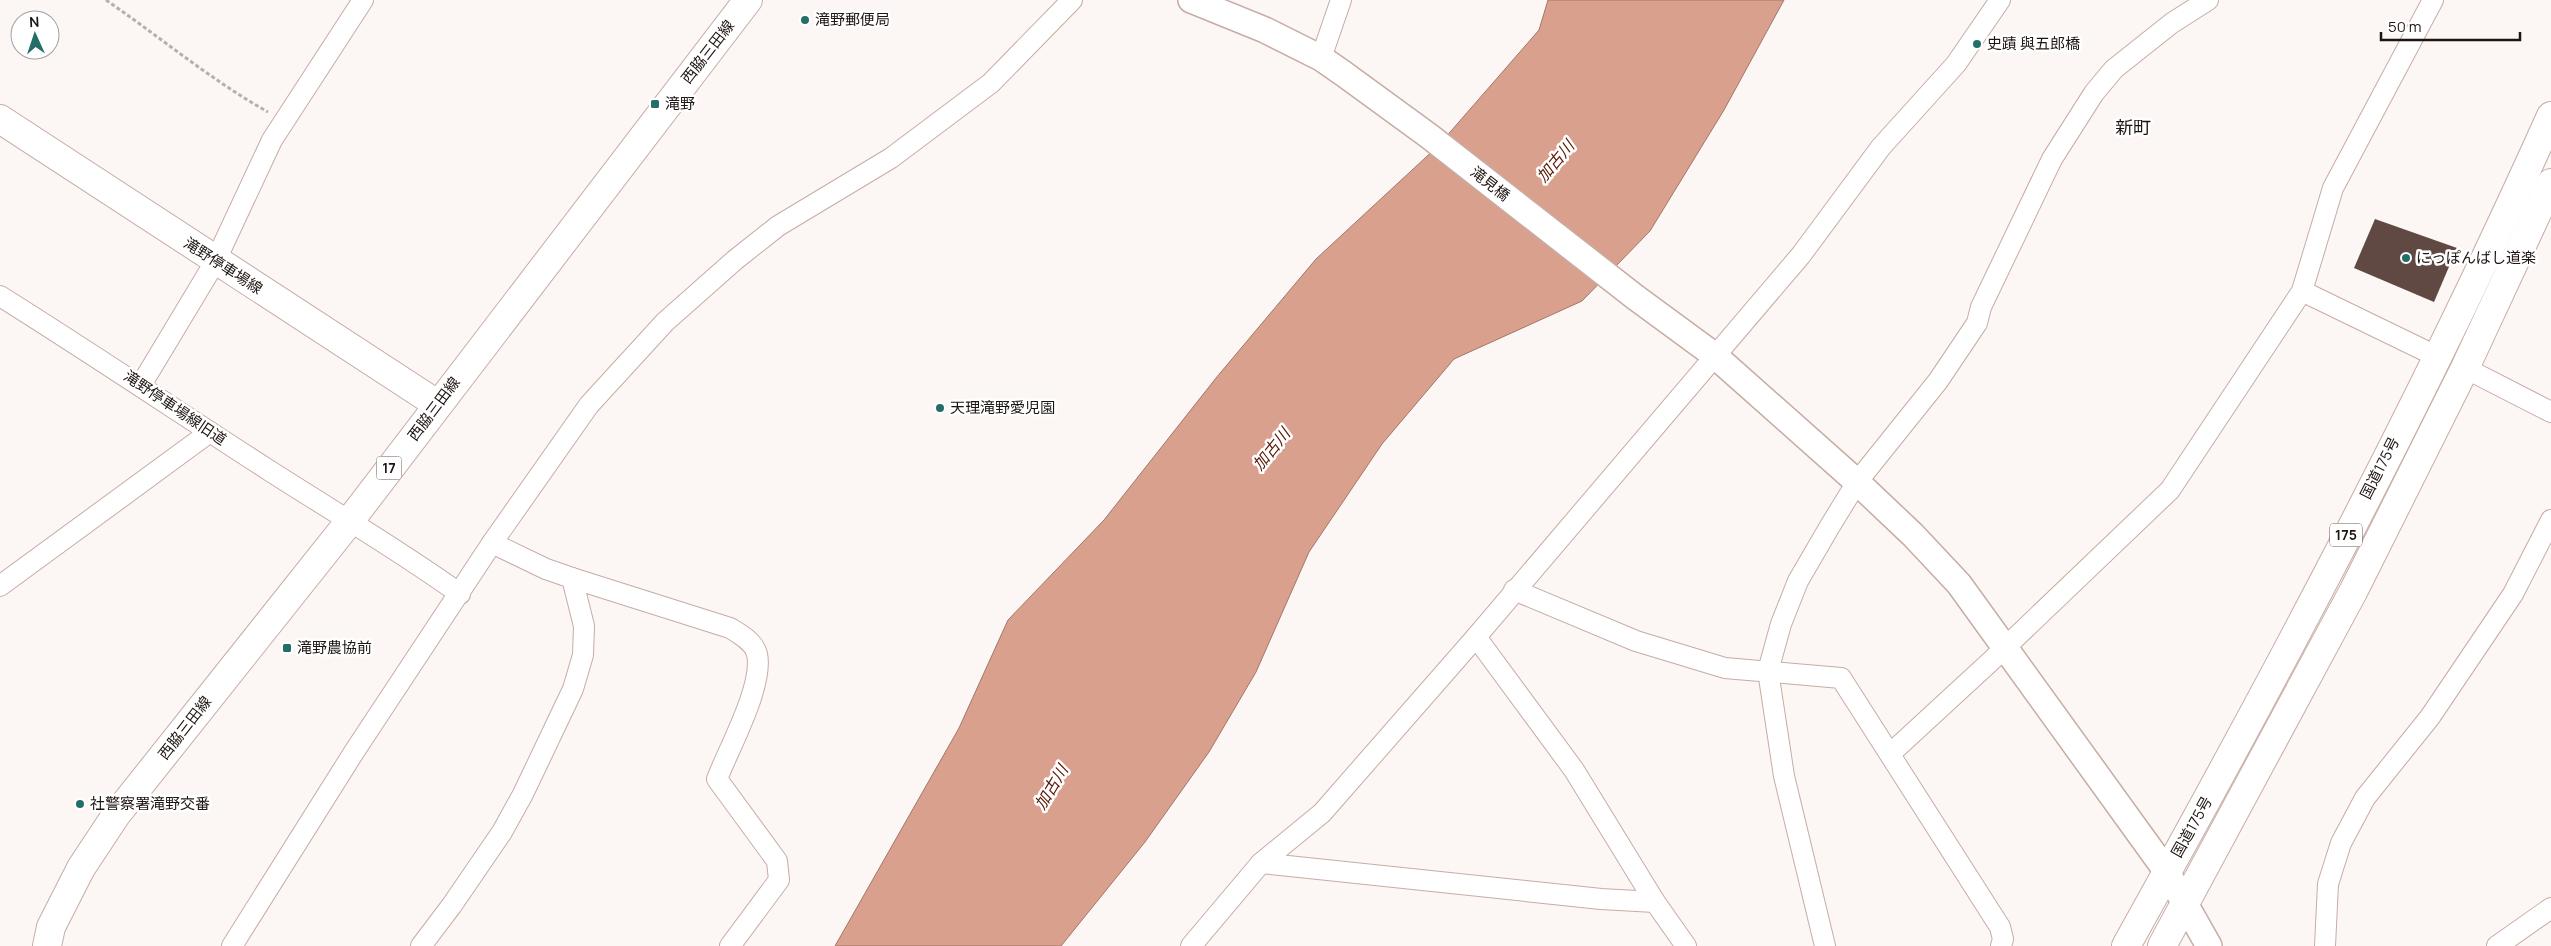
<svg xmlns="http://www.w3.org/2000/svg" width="2551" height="946" viewBox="0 0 2551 946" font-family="Manrope,'Noto Sans JP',sans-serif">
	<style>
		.water { fill: #daa08e; stroke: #a27669 }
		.building { fill: #604942 }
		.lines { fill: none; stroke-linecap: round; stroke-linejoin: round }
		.minor-casing { stroke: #c7aca4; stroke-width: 22 }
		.tertiary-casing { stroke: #c7aca4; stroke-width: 28 }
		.secondary-casing { stroke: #c7aca4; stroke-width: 30 }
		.primary-casing { stroke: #c7aca4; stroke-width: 30 }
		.trunk-casing { stroke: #c7aca4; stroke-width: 30 }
		.path { stroke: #b6afad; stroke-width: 3; stroke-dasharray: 4 2.5; stroke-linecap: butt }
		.minor { stroke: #fff; stroke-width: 20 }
		.tertiary { stroke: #fff; stroke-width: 25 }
		.secondary { stroke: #fff; stroke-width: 28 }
		.primary { stroke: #fff; stroke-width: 28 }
		.trunk { stroke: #fff; stroke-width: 28 }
		.poi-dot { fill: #246e69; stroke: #fff; stroke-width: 2 }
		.labels { text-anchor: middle; stroke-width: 5; stroke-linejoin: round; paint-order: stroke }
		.shield { fill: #fff; stroke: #625b59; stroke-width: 1 }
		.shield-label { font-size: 14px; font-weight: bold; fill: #1e1512 }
		.poi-label { font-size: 15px; fill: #1e1512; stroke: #fff; text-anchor: start }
		.street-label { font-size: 15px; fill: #1e1512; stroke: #fff }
		.water-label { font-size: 16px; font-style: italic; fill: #5a1600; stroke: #fff }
		.quarter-label { font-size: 18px; fill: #1e1512; stroke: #fff }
	</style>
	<rect width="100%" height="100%" fill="#fcf6f4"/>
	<!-- water -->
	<polygon class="water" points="1548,0 1784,0 1724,110 1650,231 1582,301 1454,359 1382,444 1309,552 1256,672 1209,752 1145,842 1061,946 835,946 959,728 1008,620 1104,520 1216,378 1316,259 1438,146 1539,30"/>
	<!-- building -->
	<polygon class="building" points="2375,219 2457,248 2434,302 2354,268"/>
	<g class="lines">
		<defs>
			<g id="minor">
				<polyline points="1321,58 1341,0"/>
				<polyline points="2302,291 2438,357"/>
				<path d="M0,296C91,353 180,413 270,471C334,512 399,550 460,594"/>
				<polyline points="2465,368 2551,412"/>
				<polyline points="141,385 215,262 272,140 363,0"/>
				<polyline points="492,543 546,569 572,578"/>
				<polyline points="0,586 210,432"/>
				<polyline points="1514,590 1636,641 1725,668 1841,678 2000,927 2003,939 2001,946"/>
				<polyline points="1476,637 1574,770 1655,902 1686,946"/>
				<polyline points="1890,754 1991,661 2170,490 2302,291 2333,188 2433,0"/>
				<polyline points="1261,863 1601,899 1655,902"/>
				<polyline points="232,946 354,752 492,543 589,405 665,322 735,260 778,226 891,158 991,83 1072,0"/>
				<path d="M421,946L452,905L502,832L523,794L573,689L583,655L584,626L572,578L730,628C740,634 754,642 757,654C764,685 729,748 717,779L777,861L779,880L730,946"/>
				<polyline points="1191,946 1261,863 1322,813 1476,637 1801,255 1881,147 1956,64 2000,0"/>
				<polyline points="1825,946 1784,776 1768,671 1781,624 1798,581 1830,526 1857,482 1938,381 1977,323 1981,307 2052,159 2094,93 2114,69 2172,23 2208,0"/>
				<polyline points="2325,946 2328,884 2341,843 2365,798 2430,717 2513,594 2551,520"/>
				<polyline points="2497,946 2551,908"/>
			</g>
			<polyline id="tertiary" points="1191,0 1265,30 1321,58 1344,74 1429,136 1635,297 1714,355 1857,482 1913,535 1959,584 2167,872 2209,946"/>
			<polyline id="secondary" points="0,119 437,404"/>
			<polyline id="primary" points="47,946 51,927 81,868 116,815 349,522 748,0"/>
			<g id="trunk">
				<path d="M2126,946C2277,675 2424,399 2551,116"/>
				<polyline points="2162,946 2354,590 2465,368 2551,183"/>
			</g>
		</defs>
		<!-- minor casing -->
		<use href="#minor" class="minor-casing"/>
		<!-- tertiary casing -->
		<use href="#tertiary" class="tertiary-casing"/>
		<!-- secondary casing -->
		<use href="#secondary" class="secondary-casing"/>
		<!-- primary casing -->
		<use href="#primary" class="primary-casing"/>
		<!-- trunk casing -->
		<use href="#trunk" class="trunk-casing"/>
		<!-- path -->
		<path class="path" d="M106,0C160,37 211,80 268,112"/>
		<!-- minor -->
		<use href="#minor" class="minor"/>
		<!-- tertiary -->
		<use href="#tertiary" class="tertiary"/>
		<!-- secondary -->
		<use href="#secondary" class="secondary"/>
		<!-- primary -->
		<use href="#primary" class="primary"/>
		<!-- trunk -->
		<use href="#trunk" class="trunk"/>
	</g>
	<!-- markers -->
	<g class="poi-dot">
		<circle cx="805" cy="20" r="5"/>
		<circle cx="1977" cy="44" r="5"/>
		<rect x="650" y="99" width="10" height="10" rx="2.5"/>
		<circle cx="2406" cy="258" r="5"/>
		<circle cx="940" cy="408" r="5"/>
		<rect x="282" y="643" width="10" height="10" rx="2.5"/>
		<circle cx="80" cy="804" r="5"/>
	</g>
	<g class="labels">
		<!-- shield labels -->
		<g class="shield">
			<rect x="376.5" y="456.5" width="25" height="23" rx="4"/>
			<rect x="2330" y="523.5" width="32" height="23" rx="4"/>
		</g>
		<g class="shield-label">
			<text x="389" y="473">17</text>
			<text x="2346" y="540">175</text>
		</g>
		<!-- poi labels -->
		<g class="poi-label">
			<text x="815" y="25">滝野郵便局</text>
			<text x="1987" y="49">史蹟 與五郎橋</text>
			<text x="665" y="109">滝野</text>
			<text x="2416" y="263">にっぽんばし道楽</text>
			<text x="950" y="413">天理滝野愛児園</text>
			<text x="297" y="653">滝野農協前</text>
			<text x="90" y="809">社警察署滝野交番</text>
		</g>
		<!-- street labels -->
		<g class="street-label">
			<text transform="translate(708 52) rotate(-52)" y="5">西脇三田線</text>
			<text transform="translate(1490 184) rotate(38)" y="5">滝見橋</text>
			<text transform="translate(223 266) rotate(33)" y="5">滝野停車場線</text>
			<text transform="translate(175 408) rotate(34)" y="5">滝野停車場線旧道</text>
			<text transform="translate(434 409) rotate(-53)" y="5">西脇三田線</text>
			<text transform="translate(2380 468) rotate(-63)" y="5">国道175号</text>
			<text transform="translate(185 728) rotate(-52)" y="5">西脇三田線</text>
			<text transform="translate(2192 827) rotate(-61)" y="5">国道175号</text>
		</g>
		<!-- water labels -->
		<g class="water-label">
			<text transform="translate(1555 161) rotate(-50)" y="6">加古川</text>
			<text transform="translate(1271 449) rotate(-51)" y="6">加古川</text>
			<text transform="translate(1051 787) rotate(-59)" y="6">加古川</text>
		</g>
		<!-- quarter labels -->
		<g class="quarter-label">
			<text x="2133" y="134">新町</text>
		</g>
	</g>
	<!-- north arrow -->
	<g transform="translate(35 35) rotate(357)"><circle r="24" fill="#ffffff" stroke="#a5a1a0"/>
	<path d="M0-4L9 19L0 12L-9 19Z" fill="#246e69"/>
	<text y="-8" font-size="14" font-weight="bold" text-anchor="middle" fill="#1e1512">N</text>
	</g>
	<!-- scale -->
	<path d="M2381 32v8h139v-8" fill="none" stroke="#1e1512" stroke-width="2.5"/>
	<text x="2388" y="32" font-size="15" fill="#1e1512" stroke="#ffffff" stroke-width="4" paint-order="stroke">50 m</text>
</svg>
